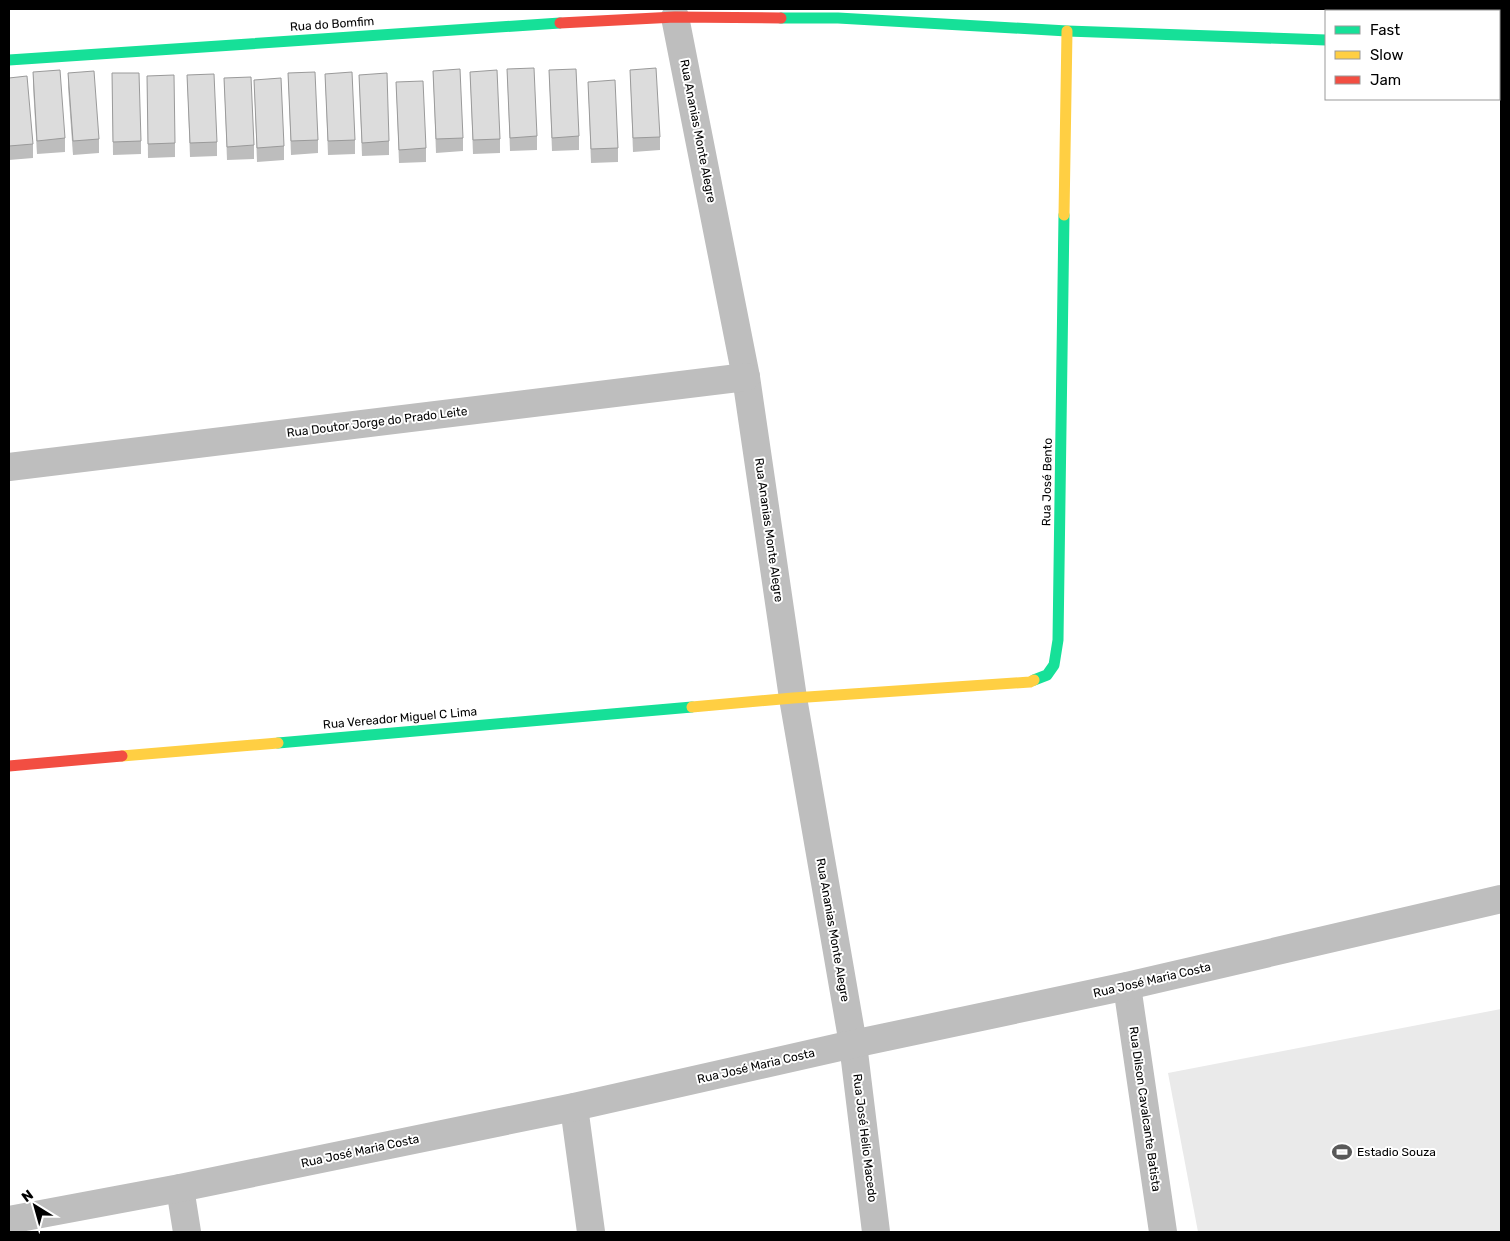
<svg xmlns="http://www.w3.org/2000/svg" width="1510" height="1241" viewBox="0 0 1510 1241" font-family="Rubik,sans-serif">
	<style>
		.green { fill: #eaeaea }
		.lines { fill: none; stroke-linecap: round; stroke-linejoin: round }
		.street { stroke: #bebebe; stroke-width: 28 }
		.fast { stroke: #16e098; stroke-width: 11 }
		.slow { stroke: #ffcf43; stroke-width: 11 }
		.jam { stroke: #f24e42; stroke-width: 11 }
		.wall { fill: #bdbdbd }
		.building { fill: #dcdcdc; stroke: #9a9a9a }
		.labels { text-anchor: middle; stroke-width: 4; stroke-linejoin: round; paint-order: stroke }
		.street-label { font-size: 12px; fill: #000; stroke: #fff }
		.poi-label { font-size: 12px; fill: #000; stroke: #fff; text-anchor: start }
	</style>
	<rect width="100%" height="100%" fill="#fff"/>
	<!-- green -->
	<polygon class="green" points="1501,1009 1501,1232 1198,1232 1168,1073"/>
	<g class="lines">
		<!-- street -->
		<g class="street">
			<polyline points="1452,9 1454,11"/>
			<polyline points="675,17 746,377 793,698 853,1044 876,1232"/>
			<polyline points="9,467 746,377"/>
			<polyline points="1127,986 1163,1232"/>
			<polyline points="574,1107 591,1232"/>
			<polyline points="180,1188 187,1232"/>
			<polyline points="9,1220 180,1188 574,1107 853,1044 1127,986 1501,899"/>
		</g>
		<!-- fast -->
		<g class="fast">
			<polyline points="781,18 838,18 1067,31 1326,40"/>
			<polyline points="1499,46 1501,46"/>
			<polyline points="9,60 560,23"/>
			<polyline points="1034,680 1047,675 1054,665 1058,640 1064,215"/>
			<polyline points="278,743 692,707"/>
		</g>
		<!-- slow -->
		<g class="slow">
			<polyline points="1064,215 1067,31"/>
			<polyline points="692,707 793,698 1030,682 1034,680"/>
			<polyline points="122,756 278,743"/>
		</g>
		<!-- jam -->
		<g class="jam">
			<polyline points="560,23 675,17 781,18"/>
			<polyline points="9,766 122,756"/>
		</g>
	</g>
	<!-- wall -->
	<g class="wall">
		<polygon points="507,69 537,136 537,150 510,151"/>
		<polygon points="549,70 579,136 579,150 552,151"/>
		<polygon points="630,70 660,137 660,150 633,152"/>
		<polygon points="433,71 463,138 463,151 436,153"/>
		<polygon points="33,72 65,138 65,152 37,154 33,86"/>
		<polygon points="470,72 500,139 500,153 473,154"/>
		<polygon points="68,73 99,139 99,153 73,155 68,87"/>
		<polygon points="112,73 141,141 141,154 113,155"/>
		<polygon points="288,73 318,140 318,153 291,155"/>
		<polygon points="325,74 355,140 355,154 328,155"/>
		<polygon points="187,75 217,142 217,156 190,157"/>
		<polygon points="359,75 389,141 389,155 362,156"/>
		<polygon points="147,76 175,143 175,157 148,158"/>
		<polygon points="9,78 33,144 33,158 9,160"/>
		<polygon points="224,78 254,145 254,159 227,160"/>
		<polygon points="254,80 284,146 284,160 257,162"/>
		<polygon points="396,82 426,148 426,162 399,163"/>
		<polygon points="588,82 618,148 618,162 591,163"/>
	</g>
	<!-- building -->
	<g class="building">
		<polygon points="534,68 537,136 510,138 507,69"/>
		<polygon points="656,68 660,137 633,138 630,70"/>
		<polygon points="460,69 463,138 436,139 433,71"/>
		<polygon points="576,69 579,136 552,138 549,70"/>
		<polygon points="60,70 65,138 37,141 33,72"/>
		<polygon points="497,70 500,139 473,140 470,72"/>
		<polygon points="94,71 99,139 73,141 68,73"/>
		<polygon points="315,72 318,140 291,141 288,73"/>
		<polygon points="352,72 355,140 328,141 325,74"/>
		<polygon points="112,73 139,73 141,141 113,142"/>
		<polygon points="387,73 389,141 362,143 359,75"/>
		<polygon points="214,74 217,142 190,143 187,75"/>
		<polygon points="174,75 175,143 148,144 147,76"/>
		<polygon points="27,76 33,144 9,146 9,78"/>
		<polygon points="251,77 254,145 227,147 224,78"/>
		<polygon points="281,78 284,146 257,148 254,80"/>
		<polygon points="615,80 618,148 591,149 588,82"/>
		<polygon points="423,81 426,148 399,150 396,82"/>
	</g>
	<!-- icons -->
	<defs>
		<symbol id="stadium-bare" viewBox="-9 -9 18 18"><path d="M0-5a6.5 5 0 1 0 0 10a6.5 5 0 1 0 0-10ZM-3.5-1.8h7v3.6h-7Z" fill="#595959" stroke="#fff" stroke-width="2.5" paint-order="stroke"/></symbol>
	</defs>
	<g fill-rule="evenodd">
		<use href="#stadium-bare" x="1328" y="1138" width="28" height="28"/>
	</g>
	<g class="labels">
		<!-- street labels -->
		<g class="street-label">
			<text transform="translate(332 24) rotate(-4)" y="4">Rua do Bomfim</text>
			<text transform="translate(698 131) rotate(79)" y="4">Rua Ananias Monte Alegre</text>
			<text transform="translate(377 422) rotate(-7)" y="4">Rua Doutor Jorge do Prado Leite</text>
			<text transform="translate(1047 482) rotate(-89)" y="4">Rua José Bento</text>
			<text transform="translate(769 530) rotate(82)" y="4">Rua Ananias Monte Alegre</text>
			<text transform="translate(400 718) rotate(-5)" y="4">Rua Vereador Miguel C Lima</text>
			<text transform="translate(833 930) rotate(80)" y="4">Rua Ananias Monte Alegre</text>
			<text transform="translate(1152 980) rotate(-13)" y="4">Rua José Maria Costa</text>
			<text transform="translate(756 1066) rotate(-13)" y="4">Rua José Maria Costa</text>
			<text transform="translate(1145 1109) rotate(82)" y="4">Rua Dilson Cavalcante Batista</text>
			<text transform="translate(865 1138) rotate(83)" y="4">Rua José Helio Macedo</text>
			<text transform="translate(360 1151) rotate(-12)" y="4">Rua José Maria Costa</text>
		</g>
		<!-- poi labels -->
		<g class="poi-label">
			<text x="1357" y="1156">Estadio Souza</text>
		</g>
	</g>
	<!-- border -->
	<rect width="1510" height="1241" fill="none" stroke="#000000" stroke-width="20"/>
	<!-- legend -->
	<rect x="1325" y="10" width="175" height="90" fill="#ffffff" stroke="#999999"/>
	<rect x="1335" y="26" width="25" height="8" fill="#16e098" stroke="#999999"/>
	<text x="1370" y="35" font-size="15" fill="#000000">Fast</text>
	<rect x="1335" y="51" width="25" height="8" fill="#ffcf43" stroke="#999999"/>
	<text x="1370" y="60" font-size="15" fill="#000000">Slow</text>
	<rect x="1335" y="76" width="25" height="8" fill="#f24e42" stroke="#999999"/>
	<text x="1370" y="85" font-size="15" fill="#000000">Jam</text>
	<!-- north arrow -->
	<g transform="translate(35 1206) rotate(323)" stroke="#ffffff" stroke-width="4" paint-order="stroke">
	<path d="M0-4L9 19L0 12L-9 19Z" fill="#000000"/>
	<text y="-8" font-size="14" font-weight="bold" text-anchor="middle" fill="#000000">N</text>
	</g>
</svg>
